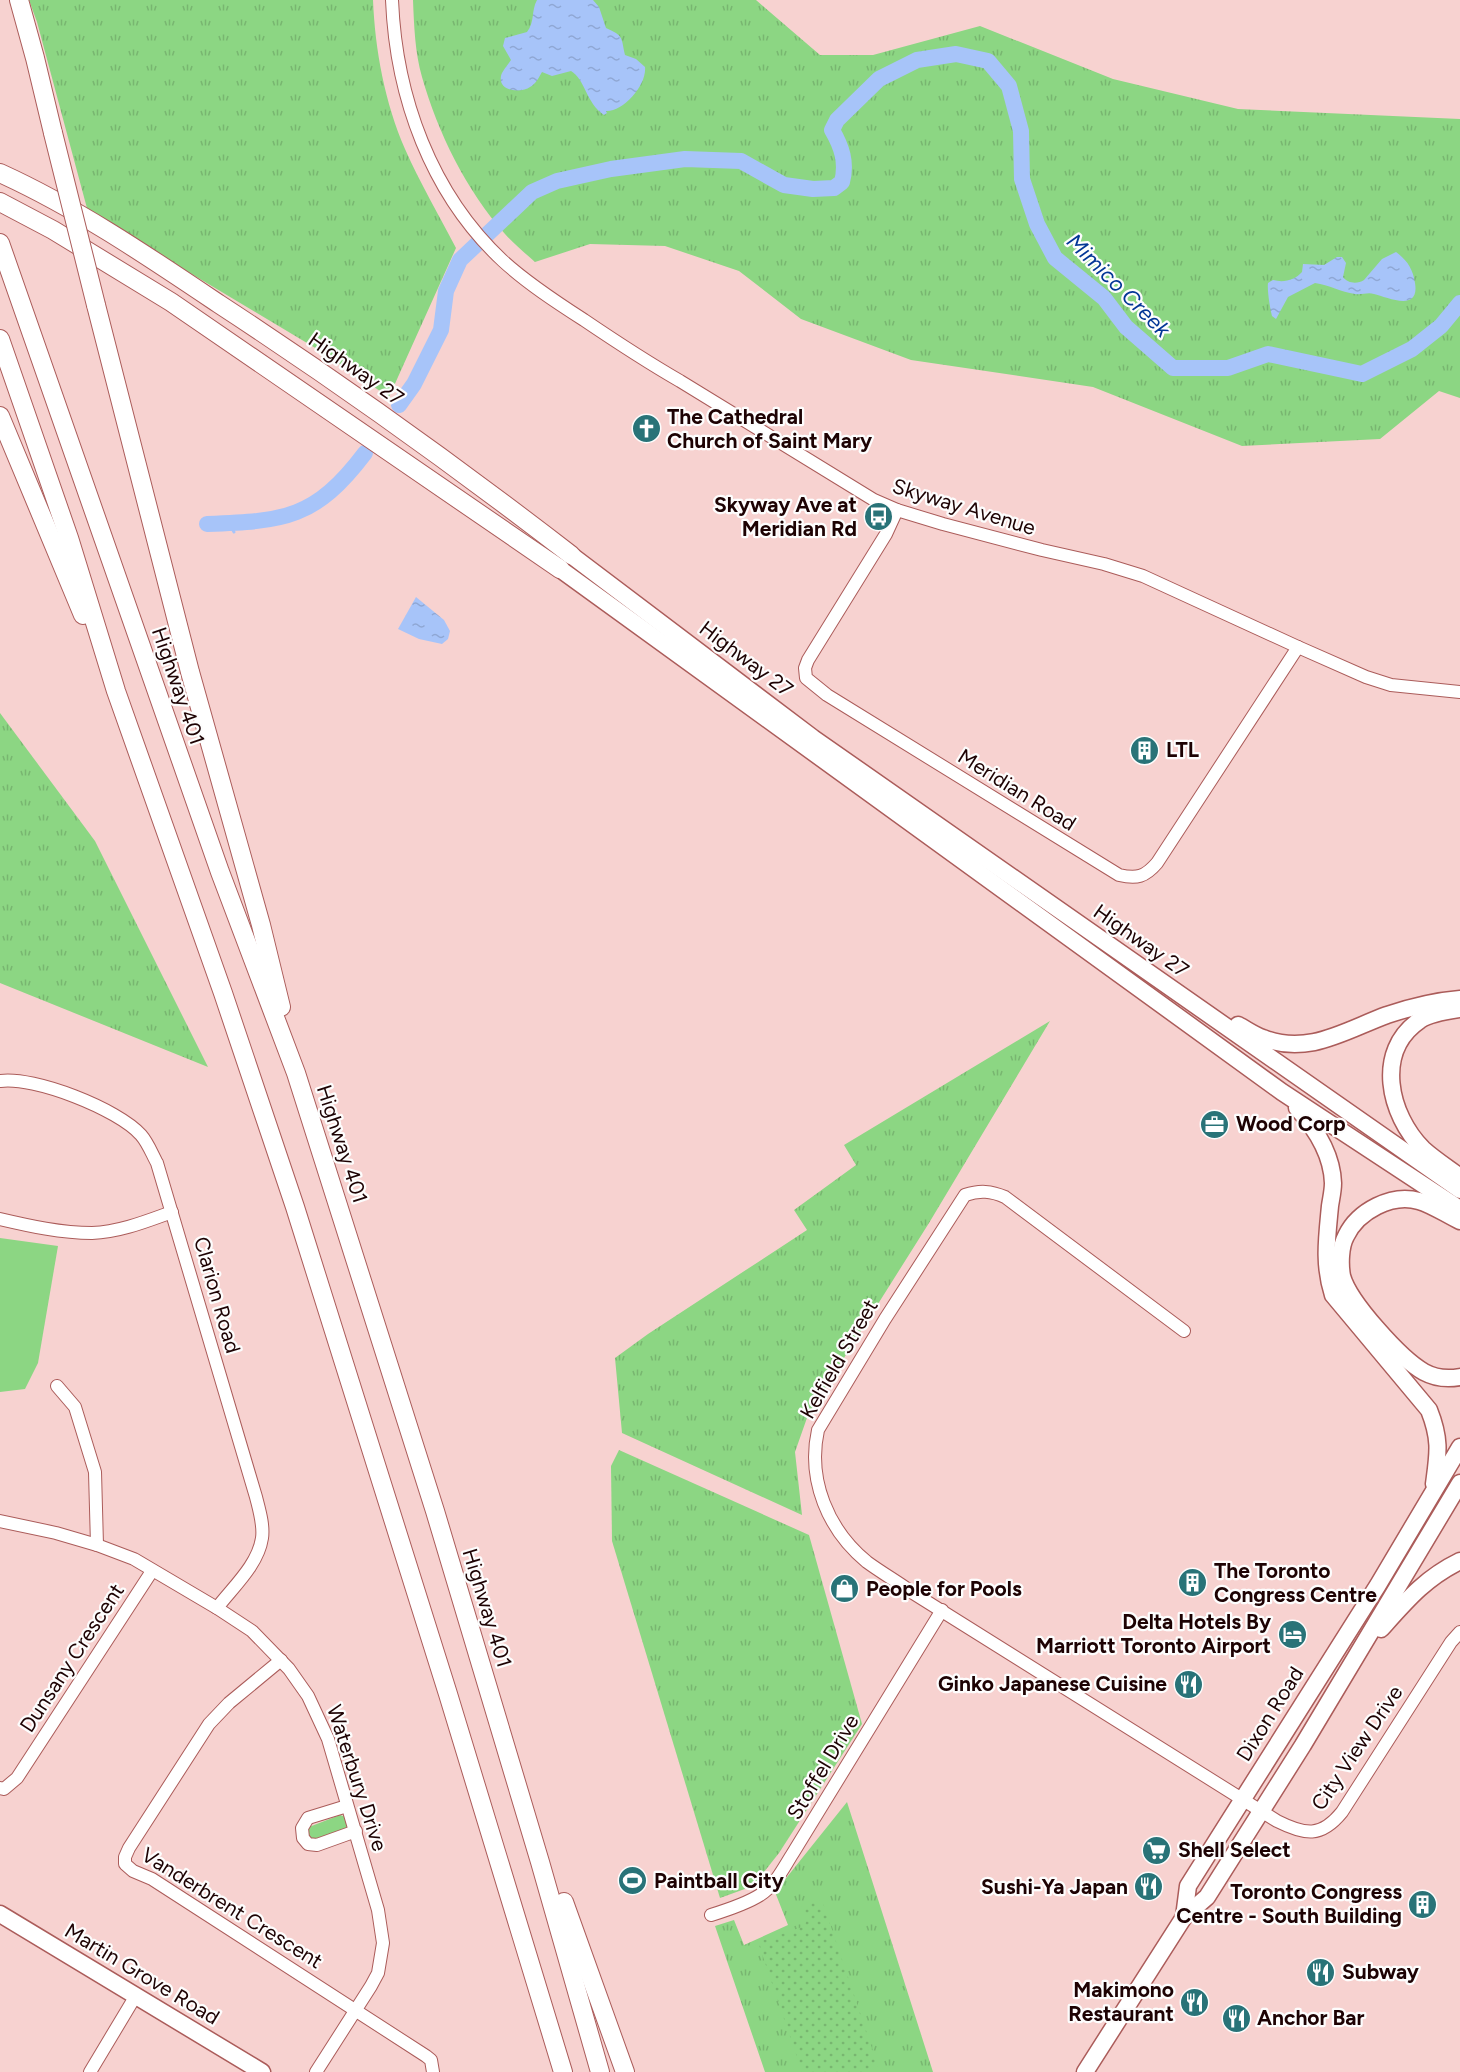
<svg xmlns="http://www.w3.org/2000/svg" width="1460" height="2072" viewBox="0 0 1460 2072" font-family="Figtree,sans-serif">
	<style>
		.grass { fill: url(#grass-tufts) }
		.park { fill: #8cd683 }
		.garden { fill: url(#garden-dots) }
		.water { fill: url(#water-ripples) }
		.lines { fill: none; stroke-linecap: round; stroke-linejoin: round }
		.stream { stroke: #a7c4f9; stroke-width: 3 }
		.river { stroke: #a7c4f9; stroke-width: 16 }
		.minor-casing { stroke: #ab5c5a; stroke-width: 14 }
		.major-casing { stroke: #ab5c5a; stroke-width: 19 }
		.highway-casing { stroke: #ab5c5a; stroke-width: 20 }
		.minor { stroke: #fff; stroke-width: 12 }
		.major { stroke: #fff; stroke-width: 16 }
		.highway { stroke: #fff; stroke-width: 18 }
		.highway-bridge-casing { stroke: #ab5c5a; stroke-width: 20; stroke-linecap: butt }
		.highway-bridge { stroke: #fff; stroke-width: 18 }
		.labels { text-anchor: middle; stroke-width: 4.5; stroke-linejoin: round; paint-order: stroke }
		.street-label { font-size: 21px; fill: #1d0203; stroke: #fdfdfd }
		.poi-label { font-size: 21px; font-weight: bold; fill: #1d0203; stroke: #fdfdfd; text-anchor: start }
		.water-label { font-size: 22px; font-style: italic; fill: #033696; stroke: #fdfdfd }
	</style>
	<defs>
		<pattern id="grass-tufts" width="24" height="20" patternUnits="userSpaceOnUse" patternTransform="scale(1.5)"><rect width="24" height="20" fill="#8cd683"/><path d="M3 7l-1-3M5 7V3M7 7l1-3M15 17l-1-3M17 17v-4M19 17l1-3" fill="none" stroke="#78b670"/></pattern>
		<pattern id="garden-dots" width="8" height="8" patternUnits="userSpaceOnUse" patternTransform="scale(1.5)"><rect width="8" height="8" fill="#8cd683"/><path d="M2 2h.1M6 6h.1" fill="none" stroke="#78b670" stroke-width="1.8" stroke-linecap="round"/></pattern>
		<pattern id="water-ripples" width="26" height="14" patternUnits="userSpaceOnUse" patternTransform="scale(1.5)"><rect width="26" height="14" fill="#a7c4f9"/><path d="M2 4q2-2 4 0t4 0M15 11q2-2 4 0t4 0" fill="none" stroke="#8fa7d4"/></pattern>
	</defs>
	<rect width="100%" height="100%" fill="#f7d2d0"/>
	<!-- grass -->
	<g class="grass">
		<path d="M29,0H373C375,50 385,103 405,149C420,183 439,215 456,248L389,397L317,349L88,212L37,22Z"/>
		<path d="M413,0H756L820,55H873L980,26L1113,79L1238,109L1460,119V398L1439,391L1380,439L1242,446L1093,387L911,360L801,319L739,271L665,246L590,244L535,262C525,253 514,244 505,234C466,190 438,133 422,77C415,53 414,25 413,0Z"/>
		<polygon points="0,713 95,841 208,1067 0,983"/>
		<polygon points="1050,1021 929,1223 808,1415 795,1452 802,1515 622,1433 615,1358 648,1334 807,1230 794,1210 856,1165 844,1145"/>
		<polygon points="619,1450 809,1535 862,1724 779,1853 753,1886 720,1898 612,1541 611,1466"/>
		<polygon points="847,1802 933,2072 765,2072 715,1926 734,1920 744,1945 788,1925 775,1892"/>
	</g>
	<!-- park -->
	<g class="park">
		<polygon points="0,1238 58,1246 38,1363 25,1389 0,1392"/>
		<polygon points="340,1815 346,1817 349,1822 347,1828 317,1839 311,1838 308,1833 309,1827"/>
	</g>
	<!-- garden -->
	<polygon class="garden" points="822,1900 878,2066 861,2072 802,2072 758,1942 802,1927 801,1925 806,1923 801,1907"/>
	<!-- water -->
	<g class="water">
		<path d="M537,0H593L599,7L606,28C624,36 621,37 625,55L636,59L645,67C647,85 623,112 606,111L607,113L604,115C586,103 585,79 571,71L552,76L542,72C539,77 536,84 530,87C522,93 498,92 501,76C502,71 508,65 511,60L503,46L505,38L527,32C535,22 531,11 537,0Z"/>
		<path d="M1396,252C1407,260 1413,269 1415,283C1420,313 1387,297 1374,294C1368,292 1362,295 1355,294C1341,292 1329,285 1315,283L1288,297L1276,319L1272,316C1270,309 1267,289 1268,283L1273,280C1284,283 1295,280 1302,272L1303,264L1324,265L1337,257H1342L1346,263L1343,277C1348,284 1358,284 1364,280L1382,259Z"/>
		<polygon points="416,597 444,620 450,631 448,639 442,644 419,639 398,629"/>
	</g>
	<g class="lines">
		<!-- stream -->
		<polyline class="stream" points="229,523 234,532"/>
		<!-- river -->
		<g class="river">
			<path d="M399,405L414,384L441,330L446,291L460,260L532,192L557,181L611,169L685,159L741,161L784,185L813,189L834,188L842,182C847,163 842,147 832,130L837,120L879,79L917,60L956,54L988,61L1009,86L1021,131L1022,179L1037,224L1055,258L1104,298L1126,327L1173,368H1228L1268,354L1362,374L1412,349L1441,326L1460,303"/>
			<path d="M207,524C285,521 315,519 365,453"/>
		</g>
		<defs>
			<g id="minor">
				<path d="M392,0C396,97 431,194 503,261C527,283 556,302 584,320C615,341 647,362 680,381C744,420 809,460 874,500L897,510L943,524L1042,550L1104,564L1143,576L1298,647L1366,677L1391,685L1460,692"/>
				<path d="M897,510L886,534L808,660L805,668L806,678L827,695L1119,875C1137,879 1145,877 1157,863L1298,647"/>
				<path d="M0,1081C34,1076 118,1109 141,1135C148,1143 152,1154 157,1163L256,1497C259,1509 264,1525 262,1538C258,1565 233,1587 217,1608"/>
				<path d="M0,1219C30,1226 61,1233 92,1233C120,1232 147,1221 172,1212"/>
				<path d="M1184,1331L1005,1197C991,1191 980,1190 965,1195L885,1319L818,1430C807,1480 828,1530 867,1562C882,1573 898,1582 913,1593L1277,1821C1305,1835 1321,1838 1342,1812L1451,1642L1460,1632"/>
				<polyline points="57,1386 75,1407 95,1472 97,1545"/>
				<polyline points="0,1521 56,1533 97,1545 134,1559 217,1608 252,1631 289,1669 308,1696 328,1739 378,1910 383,1943 378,1973 371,1986 316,2072"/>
				<polyline points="281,1660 229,1703 209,1724 129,1848 125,1857 125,1864 133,1871 152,1879 426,2056 431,2060 433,2072"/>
				<polyline points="0,1788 4,1789 17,1778 152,1571"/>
				<polyline points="347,1806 308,1818 302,1828 303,1838 308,1844 317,1845 356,1831"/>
				<path d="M711,1915C727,1910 746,1904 760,1895C775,1886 784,1867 793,1853L942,1610"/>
				<polyline points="90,2072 135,1997"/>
			</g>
			<g id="major">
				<polyline points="571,555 813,738 1460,1190"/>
				<polyline points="560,569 1282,1092 1460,1209"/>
				<path d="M1460,1009C1447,1011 1431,1013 1420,1020C1374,1051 1389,1115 1423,1149C1434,1159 1448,1168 1460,1177"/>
				<path d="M1238,1025C1246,1029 1254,1035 1263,1038C1308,1056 1346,1030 1387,1015C1411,1007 1435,1001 1460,999"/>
				<path d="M1297,1108C1316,1129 1332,1154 1333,1183C1333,1191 1331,1199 1330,1206C1327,1238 1323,1264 1333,1295L1429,1410C1441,1440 1438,1454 1434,1484"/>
				<path d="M1460,1221C1447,1215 1433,1205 1419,1201C1392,1193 1358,1211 1346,1236C1340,1247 1340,1265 1342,1276C1349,1302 1401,1359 1424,1372C1435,1378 1449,1379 1460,1377"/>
				<path d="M1381,1629C1406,1601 1425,1578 1460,1561"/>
				<polyline points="0,1914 262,2072"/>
				<polyline points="1184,1917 1188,1886 1378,1585 1460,1447"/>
				<polyline points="1085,2072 1184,1917 1207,1897 1303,1745 1460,1483"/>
			</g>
			<g id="highway">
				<polyline points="19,0 35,58 53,133"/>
				<path d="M0,173C77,208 149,257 219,304C340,383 457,467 571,555"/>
				<polyline points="0,202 53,230 171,302 560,569"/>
				<polyline points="0,243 220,872 296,1073 435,1511 540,1862 600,2072"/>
				<polyline points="96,305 190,672 261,925 281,1007"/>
				<polyline points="0,339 69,538 116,691 223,993 295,1207 448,1694 563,2072"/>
				<polyline points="0,416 83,615"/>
				<polyline points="564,1902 625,2072"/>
			</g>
		</defs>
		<!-- minor casing -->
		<use href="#minor" class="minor-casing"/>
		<!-- major casing -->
		<use href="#major" class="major-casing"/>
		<!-- highway casing -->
		<use href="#highway" class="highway-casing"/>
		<!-- minor -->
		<use href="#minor" class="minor"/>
		<!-- major -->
		<use href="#major" class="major"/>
		<!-- highway -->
		<use href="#highway" class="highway"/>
		<defs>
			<polyline id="highway-bridge" points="53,133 96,305"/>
		</defs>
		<!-- highway-bridge casing -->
		<use href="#highway-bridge" class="highway-bridge-casing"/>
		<!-- highway-bridge -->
		<use href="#highway-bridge" class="highway-bridge"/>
	</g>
	<!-- icons -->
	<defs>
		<symbol id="church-disc" viewBox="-11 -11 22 22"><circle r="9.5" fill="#297378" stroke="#fdfdfd"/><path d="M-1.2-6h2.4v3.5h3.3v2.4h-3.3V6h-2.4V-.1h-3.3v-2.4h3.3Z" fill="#fff"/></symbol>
		<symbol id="bus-disc" viewBox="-11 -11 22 22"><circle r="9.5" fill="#297378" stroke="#fdfdfd"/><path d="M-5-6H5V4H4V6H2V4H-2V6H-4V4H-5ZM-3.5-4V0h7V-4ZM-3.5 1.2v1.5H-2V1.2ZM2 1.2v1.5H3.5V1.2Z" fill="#fff"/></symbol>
		<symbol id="building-disc" viewBox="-11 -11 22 22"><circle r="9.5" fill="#297378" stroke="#fdfdfd"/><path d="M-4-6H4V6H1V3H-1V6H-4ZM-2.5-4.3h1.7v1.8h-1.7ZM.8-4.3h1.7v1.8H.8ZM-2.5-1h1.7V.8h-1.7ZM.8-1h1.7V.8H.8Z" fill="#fff"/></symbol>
		<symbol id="office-disc" viewBox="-11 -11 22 22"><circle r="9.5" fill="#297378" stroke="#fdfdfd"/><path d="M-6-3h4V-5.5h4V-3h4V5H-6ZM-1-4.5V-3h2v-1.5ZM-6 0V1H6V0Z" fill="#fff"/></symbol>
		<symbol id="shop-disc" viewBox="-11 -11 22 22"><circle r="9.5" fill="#297378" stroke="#fdfdfd"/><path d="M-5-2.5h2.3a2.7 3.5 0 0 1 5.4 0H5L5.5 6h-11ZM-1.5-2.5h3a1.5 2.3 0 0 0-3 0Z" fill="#fff"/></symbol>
		<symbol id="hotel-disc" viewBox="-11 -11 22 22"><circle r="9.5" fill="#297378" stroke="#fdfdfd"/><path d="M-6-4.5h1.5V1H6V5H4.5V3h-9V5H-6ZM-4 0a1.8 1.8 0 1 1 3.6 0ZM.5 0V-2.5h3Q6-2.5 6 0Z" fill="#fff"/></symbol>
		<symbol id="restaurant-disc" viewBox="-11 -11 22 22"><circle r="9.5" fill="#297378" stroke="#fdfdfd"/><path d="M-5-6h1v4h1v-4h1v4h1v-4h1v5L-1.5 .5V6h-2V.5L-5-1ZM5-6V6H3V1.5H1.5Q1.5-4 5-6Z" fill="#fff"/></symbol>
		<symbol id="supermarket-disc" viewBox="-11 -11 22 22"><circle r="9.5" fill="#297378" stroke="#fdfdfd"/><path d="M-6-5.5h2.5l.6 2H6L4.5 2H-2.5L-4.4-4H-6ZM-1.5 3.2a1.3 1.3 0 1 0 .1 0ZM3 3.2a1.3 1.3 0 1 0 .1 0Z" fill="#fff"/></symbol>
		<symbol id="stadium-disc" viewBox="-11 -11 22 22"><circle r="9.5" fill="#297378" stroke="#fdfdfd"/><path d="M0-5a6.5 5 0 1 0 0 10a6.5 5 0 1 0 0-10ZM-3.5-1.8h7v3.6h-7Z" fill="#fff"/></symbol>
	</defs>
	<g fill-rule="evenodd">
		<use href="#church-disc" x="630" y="412" width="33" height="33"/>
		<use href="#bus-disc" x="862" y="500" width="33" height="33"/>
		<use href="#building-disc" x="1128" y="734" width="33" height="33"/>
		<use href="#office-disc" x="1198" y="1108" width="33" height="33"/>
		<use href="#building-disc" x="1176" y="1566" width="33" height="33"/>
		<use href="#shop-disc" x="828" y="1572" width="33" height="33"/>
		<use href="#hotel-disc" x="1276" y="1618" width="33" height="33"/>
		<use href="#restaurant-disc" x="1172" y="1668" width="33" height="33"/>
		<use href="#supermarket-disc" x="1140" y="1834" width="33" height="33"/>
		<use href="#stadium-disc" x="616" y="1864" width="33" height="33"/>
		<use href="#restaurant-disc" x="1132" y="1870" width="33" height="33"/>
		<use href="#building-disc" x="1406" y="1888" width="33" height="33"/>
		<use href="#restaurant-disc" x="1304" y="1956" width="33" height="33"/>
		<use href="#restaurant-disc" x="1178" y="1986" width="33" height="33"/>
		<use href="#restaurant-disc" x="1220" y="2002" width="33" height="33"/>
	</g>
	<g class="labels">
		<!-- street labels -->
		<g class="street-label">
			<text transform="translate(356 369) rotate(35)" y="7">Highway 27</text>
			<text transform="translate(964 507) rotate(17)" y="7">Skyway Avenue</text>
			<text transform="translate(746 659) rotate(37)" y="7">Highway 27</text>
			<text transform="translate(178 686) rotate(71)" y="7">Highway 401</text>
			<text transform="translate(1017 790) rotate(32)" y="7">Meridian Road</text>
			<text transform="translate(1141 941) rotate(35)" y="7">Highway 27</text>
			<text transform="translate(342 1144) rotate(72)" y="7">Highway 401</text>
			<text transform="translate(217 1295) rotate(74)" y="7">Clarion Road</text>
			<text transform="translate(839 1359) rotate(-60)" y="7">Kelfield Street</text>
			<text transform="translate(487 1608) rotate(73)" y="7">Highway 401</text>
			<text transform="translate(72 1658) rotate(-57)" y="7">Dunsany Crescent</text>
			<text transform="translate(1270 1714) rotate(-58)" y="7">Dixon Road</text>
			<text transform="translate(1357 1748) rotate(-56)" y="7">City View Drive</text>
			<text transform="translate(823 1767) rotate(-59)" y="7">Stoffel Drive</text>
			<text transform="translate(357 1778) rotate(72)" y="7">Waterbury Drive</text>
			<text transform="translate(232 1908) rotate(32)" y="7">Vanderbrent Crescent</text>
			<text transform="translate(142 1974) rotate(31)" y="7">Martin Grove Road</text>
		</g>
		<!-- poi labels -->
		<g class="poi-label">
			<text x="667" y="424">The Cathedral<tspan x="667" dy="24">Church of Saint Mary</tspan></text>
			<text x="857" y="512" text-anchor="end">Skyway Ave at<tspan x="857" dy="24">Meridian Rd</tspan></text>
			<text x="1166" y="757">LTL</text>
			<text x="1236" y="1131">Wood Corp</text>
			<text x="1214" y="1578">The Toronto<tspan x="1214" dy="24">Congress Centre</tspan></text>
			<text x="866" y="1596">People for Pools</text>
			<text x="1271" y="1629" text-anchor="end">Delta Hotels By<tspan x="1271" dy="24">Marriott Toronto Airport</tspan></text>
			<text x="1167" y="1691" text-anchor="end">Ginko Japanese Cuisine</text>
			<text x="1178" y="1857">Shell Select</text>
			<text x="654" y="1888">Paintball City</text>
			<text x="1128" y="1894" text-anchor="end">Sushi-Ya Japan</text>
			<text x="1402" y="1899" text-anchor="end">Toronto Congress<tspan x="1402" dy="24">Centre - South Building</tspan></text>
			<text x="1342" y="1979">Subway</text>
			<text x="1174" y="1997" text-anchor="end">Makimono<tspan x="1174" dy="24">Restaurant</tspan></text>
			<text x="1257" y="2025">Anchor Bar</text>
		</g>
		<!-- water labels -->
		<g class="water-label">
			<text transform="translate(1119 285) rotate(45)" y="8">Mimico Creek</text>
		</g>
	</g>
</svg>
